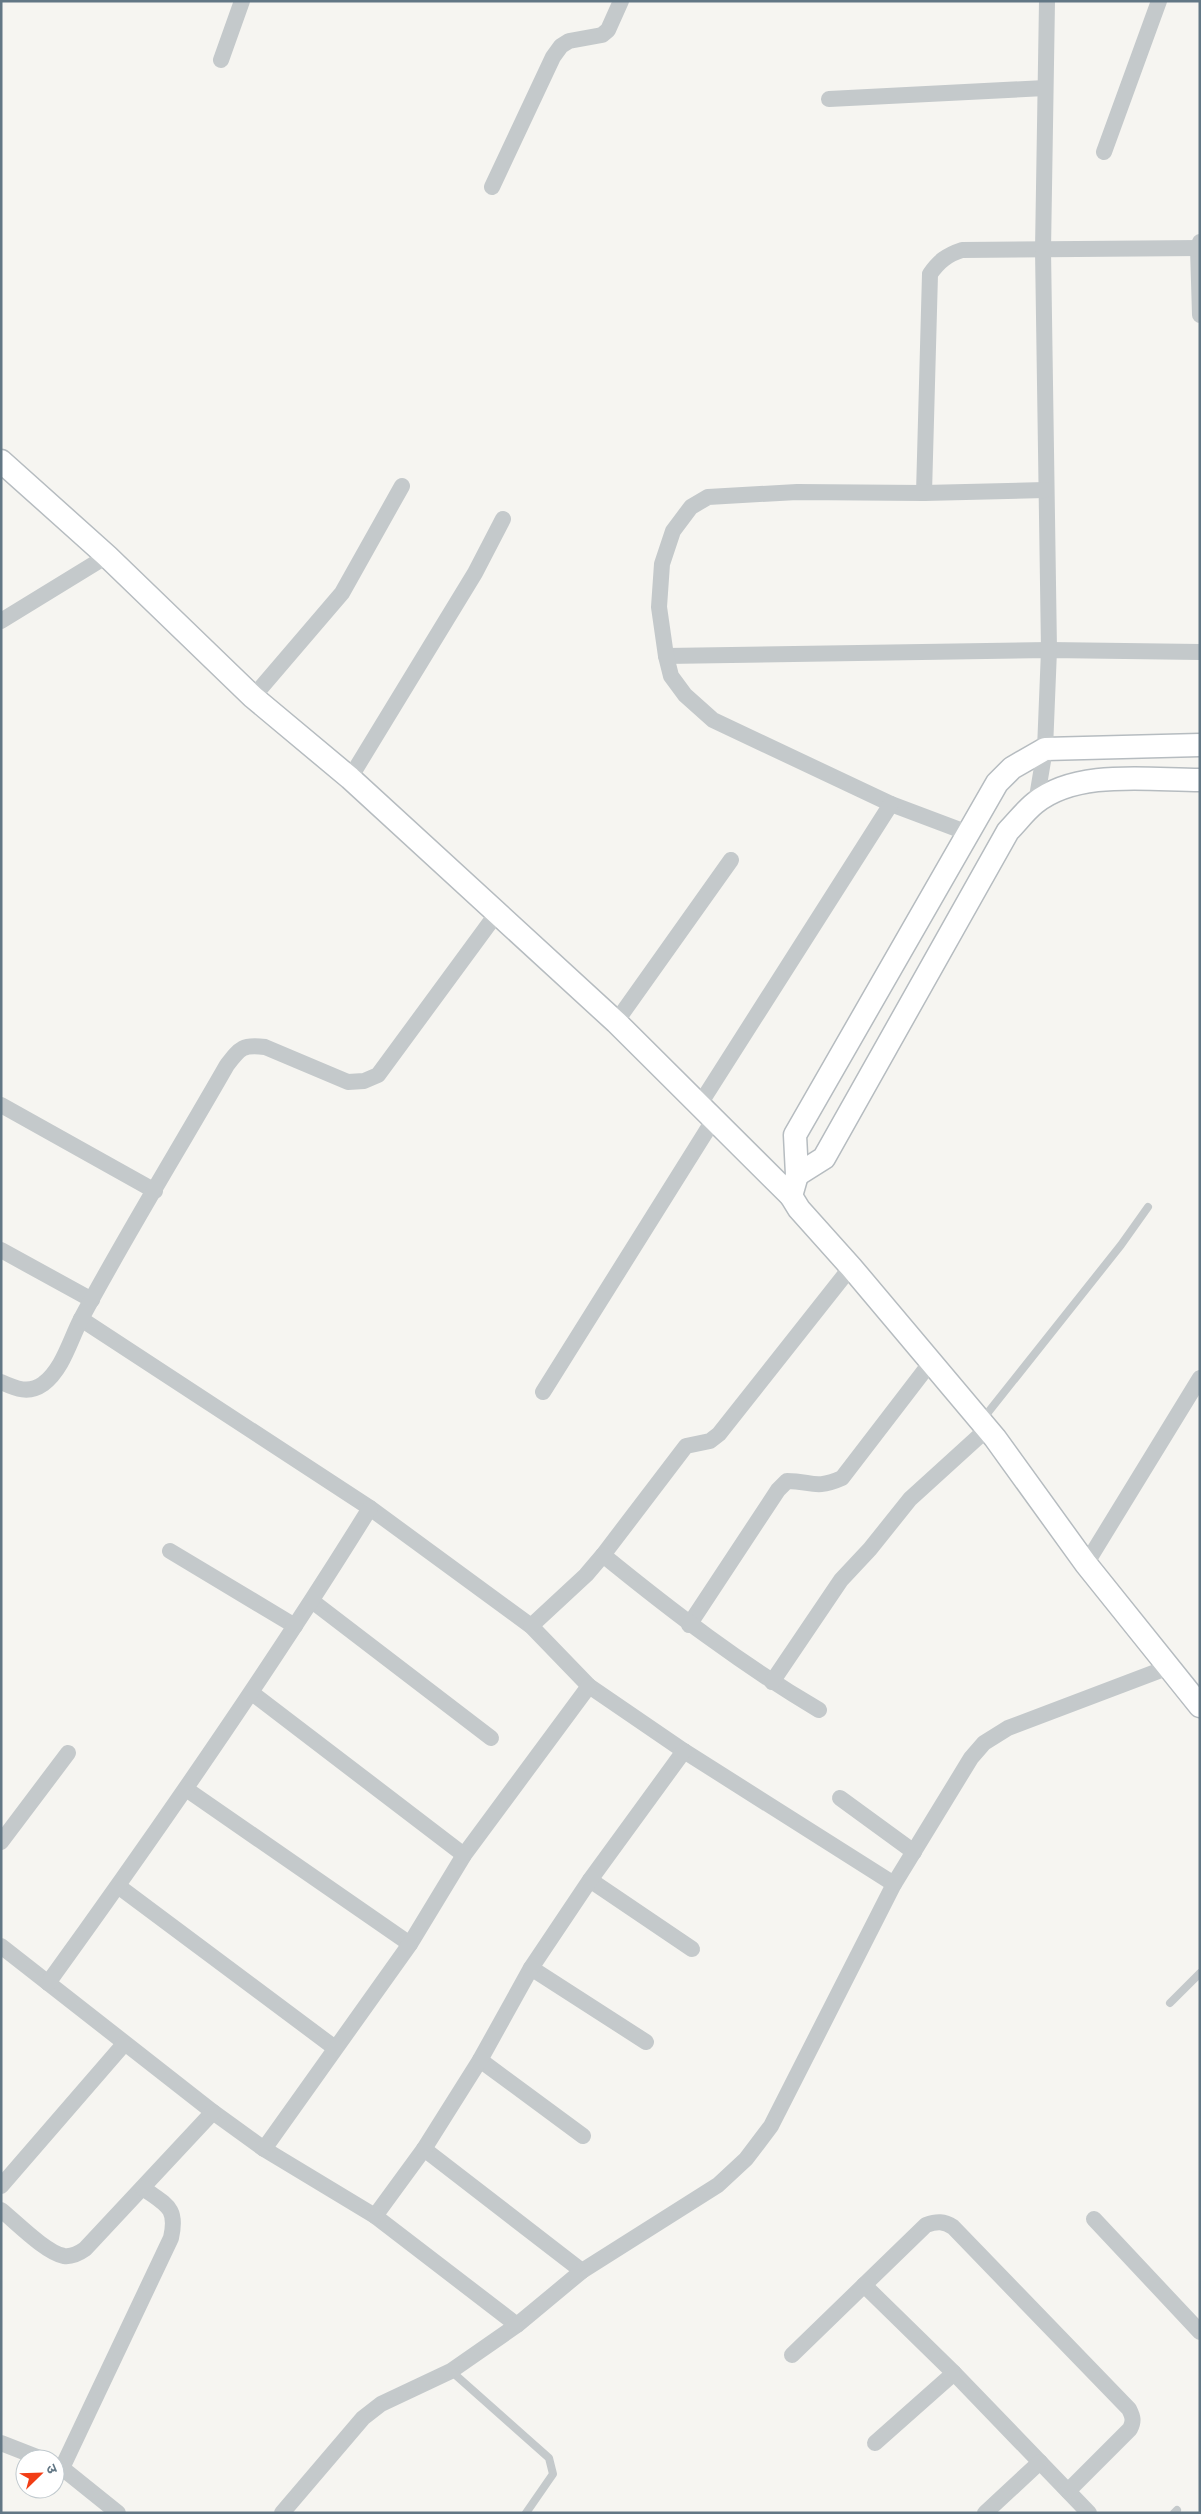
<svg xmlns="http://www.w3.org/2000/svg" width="1201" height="2514" viewBox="0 0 1201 2514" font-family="'Titillium Web','Noto Sans Devanagari',sans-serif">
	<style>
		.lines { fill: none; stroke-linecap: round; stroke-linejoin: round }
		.secondary-casing { stroke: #b6bcc0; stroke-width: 25 }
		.lane { stroke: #c4c9cb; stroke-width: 8 }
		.street { stroke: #c4c9cb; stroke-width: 16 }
		.secondary { stroke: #fff; stroke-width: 22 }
	</style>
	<rect width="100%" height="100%" fill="#f6f5f1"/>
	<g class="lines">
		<defs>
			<g id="secondary">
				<polyline points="1,461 107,556 253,697 350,778 616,1022 791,1196"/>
				<polyline points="1200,745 1045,749 1012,768 997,783 795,1135 797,1175 791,1196 799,1209 851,1267 995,1438 1086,1564 1200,1706"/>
				<path d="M797,1175L824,1158L1008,831C1017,822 1025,811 1035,803C1077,769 1148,780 1200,780"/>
			</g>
		</defs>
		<!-- secondary casing -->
		<use href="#secondary" class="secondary-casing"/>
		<!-- lane -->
		<g class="lane">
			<polyline points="982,1420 1121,1245 1148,1207"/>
			<polyline points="1170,2003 1200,1973"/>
			<polyline points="451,2371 549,2458 553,2474 526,2513"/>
			<polyline points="1174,2513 1177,2510"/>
		</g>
		<!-- street -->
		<g class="street">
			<polyline points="221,60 242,1"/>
			<polyline points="829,99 1045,88"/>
			<polyline points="1104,152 1159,1"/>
			<polyline points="492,187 553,57 561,46 569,41 602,35 608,30 621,1"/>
			<polyline points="1200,242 1198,248 1200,315"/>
			<path d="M924,493L930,274C939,261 947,255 962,250L1200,248"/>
			<polyline points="1,621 107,556"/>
			<polyline points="666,656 1049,650 1200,652"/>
			<polyline points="253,697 342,593 402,486"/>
			<polyline points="350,778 475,573 503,519"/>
			<polyline points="1036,803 1045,749 1049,650 1043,250 1047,1"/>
			<polyline points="968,833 891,804 713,720 685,695 671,676 666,656 659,607 662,564 673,531 691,507 708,497 797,492 924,493 1045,490"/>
			<polyline points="616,1022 731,860"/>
			<polyline points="700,1104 891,804"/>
			<polyline points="1,1105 155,1191"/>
			<polyline points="1,1250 92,1300"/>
			<polyline points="81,1319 370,1508 531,1626 589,1686 684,1751 894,1884"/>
			<path d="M1,1382C16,1389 29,1394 43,1384C63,1369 70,1340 81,1319C127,1233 179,1149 227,1065C240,1048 243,1044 265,1047L348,1082L364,1081L378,1075L497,913"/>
			<polyline points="543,1392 714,1119"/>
			<polyline points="170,1551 295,1626"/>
			<polyline points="603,1555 686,1446 710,1441 719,1434 851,1267"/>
			<polyline points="1086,1564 1200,1378"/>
			<polyline points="312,1601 491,1738"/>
			<path d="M689,1625L778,1490L787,1481C812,1481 815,1490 842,1478L931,1362"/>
			<path d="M531,1626L586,1575L603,1555C673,1612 741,1664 819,1710"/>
			<polyline points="772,1682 841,1580 870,1549 910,1499 987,1429"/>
			<polyline points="252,1693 464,1855"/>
			<polyline points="186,1789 410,1944"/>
			<polyline points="840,1798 914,1852"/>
			<polyline points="1,1842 68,1753"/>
			<polyline points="590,1880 692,1949"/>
			<polyline points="118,1886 335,2048"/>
			<polyline points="1,1946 213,2112 264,2149 375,2216 517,2325"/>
			<polyline points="531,1968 646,2042"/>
			<path d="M48,1983C160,1828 269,1671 370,1508"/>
			<polyline points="480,2060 583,2136"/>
			<polyline points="264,2149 410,1944 464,1855 589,1686"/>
			<polyline points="424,2149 582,2271"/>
			<polyline points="1,2186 124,2044"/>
			<path d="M1,2210C15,2221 46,2253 64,2256C72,2257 78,2254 85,2249L213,2112"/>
			<polyline points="375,2216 424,2149 480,2060 531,1968 590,1880 684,1751"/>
			<polyline points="1094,2219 1200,2332"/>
			<polyline points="864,2285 954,2373 1089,2513"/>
			<path d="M792,2355L926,2225C937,2221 944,2221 953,2227L1129,2409C1133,2417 1134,2421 1130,2429L1068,2491"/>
			<polyline points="1,2443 42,2459"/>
			<polyline points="875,2443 954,2373"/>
			<polyline points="55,2465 62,2468 118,2513"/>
			<path d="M62,2468L171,2238C178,2207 166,2205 143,2188"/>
			<polyline points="282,2513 363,2418 381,2404 451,2371 517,2325 582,2271 718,2185 746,2159 771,2126 894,1884 971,1758 984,1743 1008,1728 1169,1667"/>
			<polyline points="985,2513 1040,2462"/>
		</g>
		<!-- secondary -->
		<use href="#secondary" class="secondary"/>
	</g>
	<!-- border -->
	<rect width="1201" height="2514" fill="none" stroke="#627785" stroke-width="5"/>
	<!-- north arrow -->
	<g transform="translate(40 2474) rotate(67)"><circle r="24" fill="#ffffff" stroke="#c0c9ce"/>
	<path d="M0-4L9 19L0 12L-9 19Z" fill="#f23d15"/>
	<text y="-8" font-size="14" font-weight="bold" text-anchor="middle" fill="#627785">उ</text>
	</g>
</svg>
